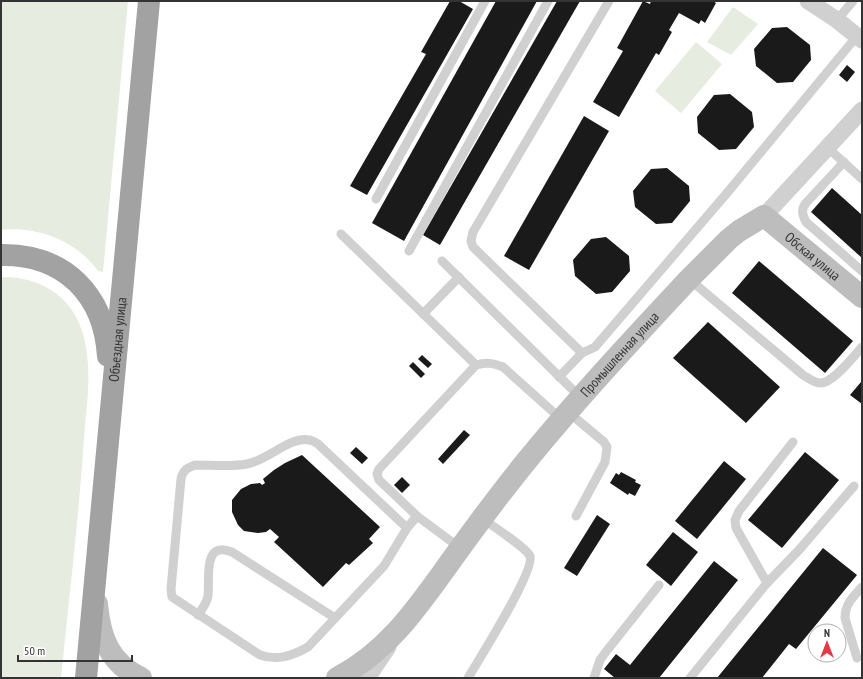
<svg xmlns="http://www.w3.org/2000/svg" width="863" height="679" viewBox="0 0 863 679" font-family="'PT Sans Narrow',sans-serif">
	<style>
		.green { fill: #e6ecdf }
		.building { fill: #1a1a1a }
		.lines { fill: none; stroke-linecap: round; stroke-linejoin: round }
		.service { stroke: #d0d0d0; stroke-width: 9 }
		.minor { stroke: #d0d0d0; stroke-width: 17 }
		.secondary { stroke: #bdbdbd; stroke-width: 22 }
		.trunk { stroke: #a2a2a2; stroke-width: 22 }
		.labels { text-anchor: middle; stroke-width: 4; stroke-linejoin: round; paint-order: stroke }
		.street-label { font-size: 14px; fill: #333; stroke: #fff }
	</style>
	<rect width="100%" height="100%" fill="#fff"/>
	<!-- green -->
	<g class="green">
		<path d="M1,1H128L103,272L98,271C77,241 37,226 1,230Z"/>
		<polygon points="733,7 758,24 731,55 707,42"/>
		<polygon points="696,42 722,64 681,113 655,91"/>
		<path d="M1,277C38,276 71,295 82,331C93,365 87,403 84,437C79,517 69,598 61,678H1Z"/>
	</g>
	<!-- building -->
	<g class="building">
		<polygon points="450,1 459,1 473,9 367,195 350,186 426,54 421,52"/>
		<polygon points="496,1 537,1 404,241 372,223"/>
		<polygon points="557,1 580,1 440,245 423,235"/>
		<polygon points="643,1 650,4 651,1 713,1 716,3 705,23 701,20 699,24 679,13 669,30 672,32 659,55 656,53 619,117 593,102 623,51 617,48"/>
		<polygon points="787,27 810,45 811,60 793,82 777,83 756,66 754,49 772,28"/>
		<polygon points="847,65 855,72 847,82 839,75"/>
		<polygon points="730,94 752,112 754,127 736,149 719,150 698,133 697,117 714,95"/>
		<polygon points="584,116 609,131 529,270 504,256"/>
		<polygon points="667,168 689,186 690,201 672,223 656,224 635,207 633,191 651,169"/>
		<polygon points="832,188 862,215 862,258 811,212"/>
		<polygon points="606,237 629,256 630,271 612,292 596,294 575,276 573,260 591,239"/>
		<polygon points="759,261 853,341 825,373 732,293"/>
		<polygon points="708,322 780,387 746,423 673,358"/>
		<polygon points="422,355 432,364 428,368 418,359"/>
		<polygon points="413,362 425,374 421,378 409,366"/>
		<polygon points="861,382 862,383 862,404 850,395"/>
		<polygon points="464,430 470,435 443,464 438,459"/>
		<polygon points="356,447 368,458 362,464 350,453"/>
		<polygon points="805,452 839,480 782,548 748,520"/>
		<polygon points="302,455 380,527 369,539 373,543 349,565 346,563 323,587 274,542 279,537 270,529 266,532 258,533 244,531 238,525 232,512 232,500 241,489 251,484 260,483 262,485 265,483 263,479 274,470 285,463"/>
		<polygon points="724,461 746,479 697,539 675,521"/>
		<polygon points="621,472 636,480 635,482 641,485 635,496 629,493 628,495 610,483 616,473 619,475"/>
		<polygon points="402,477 410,485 402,493 394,485"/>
		<polygon points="597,515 610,524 577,576 564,568"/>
		<polygon points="673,532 698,552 671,586 646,565"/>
		<polygon points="823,548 857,575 796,649 789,644 762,678 717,678"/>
		<polygon points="714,561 738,580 659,678 615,678 604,669 616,654 630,665"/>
	</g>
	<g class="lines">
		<!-- service -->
		<g class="service">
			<polyline points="609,1 473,232 471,241 473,247 582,353 595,347 727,193 857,36"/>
			<polyline points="837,20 853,1"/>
			<polyline points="828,148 862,179"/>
			<path d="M844,162L806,203C801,209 802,214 806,222L862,271"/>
			<polyline points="376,199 485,1"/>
			<polyline points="341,234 476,365"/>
			<polyline points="409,251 548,1"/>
			<polyline points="442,261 580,397"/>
			<path d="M689,279L803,375C808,378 814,383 820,383C832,384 854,356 862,347"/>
			<polyline points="423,314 459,277"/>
			<polyline points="559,377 582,353"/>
			<polyline points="567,411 604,442 607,447 605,462 576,516"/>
			<path d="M407,528L318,444C315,442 312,440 309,440C290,436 267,461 247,464C231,467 212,465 195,465C187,468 183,470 181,479L171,589L172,597L260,655C277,661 292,656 308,647L384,566L407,528L417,516"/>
			<path d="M460,548L417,516L379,480L377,474L379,469L476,365C486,362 493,363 503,367L561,419"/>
			<polyline points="767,583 799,550 854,486"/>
			<path d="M198,615C202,609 207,603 208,596C210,579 202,540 232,552L335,618"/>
			<path d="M857,658L845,618C845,604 853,597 862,587"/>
			<path d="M468,678C478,661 535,571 530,556C526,548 492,525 482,519"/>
			<polyline points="594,678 600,660 605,653 659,585"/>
			<polyline points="690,678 767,583 736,528 735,520 739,511 793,442"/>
		</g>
		<!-- minor -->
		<g class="minor">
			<polyline points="808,1 837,20 862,40"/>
			<polyline points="764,216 862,110"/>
			<polyline points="367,678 388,647"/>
		</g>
		<!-- secondary -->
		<g class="secondary">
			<path d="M97,604C100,637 109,663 141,678"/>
			<path id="s1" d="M337,678C390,650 419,605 453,558C476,526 499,495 524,464C576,400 632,340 689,279L729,239L739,231L764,216L862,297"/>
		</g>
		<!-- trunk -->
		<g class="trunk">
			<path d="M1,255C64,254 104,294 108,356"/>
			<path id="s2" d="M86,678L149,1"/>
		</g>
	</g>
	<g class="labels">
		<!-- street labels -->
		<g class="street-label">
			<text dy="5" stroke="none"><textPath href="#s1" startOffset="696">Обская улица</textPath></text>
			<text dy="5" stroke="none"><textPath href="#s2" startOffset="340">Объездная улица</textPath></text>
			<text dy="5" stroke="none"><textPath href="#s1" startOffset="432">Промышленная улица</textPath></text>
		</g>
	</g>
	<!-- border -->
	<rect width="863" height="679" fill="none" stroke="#333333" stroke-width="4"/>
	<!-- north arrow -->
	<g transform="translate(827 643)"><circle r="19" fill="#ffffff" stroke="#adadad"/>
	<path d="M0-3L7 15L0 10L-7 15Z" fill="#e63946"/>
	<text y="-6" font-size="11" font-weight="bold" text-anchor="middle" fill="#333333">N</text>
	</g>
	<!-- scale -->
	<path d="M18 655v6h114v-6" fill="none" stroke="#333333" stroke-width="2"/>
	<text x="24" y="655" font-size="12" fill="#333333" stroke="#ffffff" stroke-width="3" paint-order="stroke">50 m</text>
</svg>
